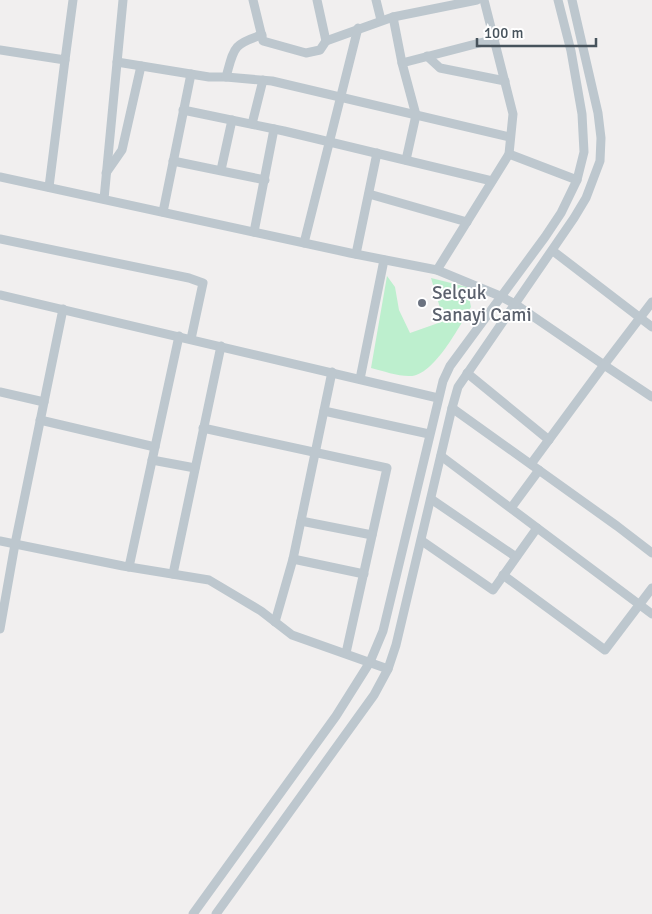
<svg xmlns="http://www.w3.org/2000/svg" width="652" height="914" viewBox="0 0 652 914" font-family="Signika,sans-serif">
	<style>
		.green { fill: #bdefce }
		.lines { fill: none; stroke-linecap: round; stroke-linejoin: round }
		.minor { stroke: #bdc7ce; stroke-width: 9 }
		.worship-dot { fill: #6b7280; stroke: #fff; stroke-width: 2 }
		.labels { text-anchor: middle; stroke-width: 4; stroke-linejoin: round; paint-order: stroke }
		.worship-label { font-size: 19px; fill: #5b616d; stroke: #fff; text-anchor: start }
	</style>
	<rect width="100%" height="100%" fill="#f1efef"/>
	<!-- green -->
	<path class="green" d="M387,276L395,287L399,310L410,333L444,321L431,278L467,287L471,307C460,325 433,378 409,376C397,376 383,371 371,368Z"/>
	<g class="lines">
		<!-- minor -->
		<g class="minor">
			<polyline points="253,0 263,41 306,53 320,50 326,41"/>
			<polyline points="317,0 326,41 393,17 477,0"/>
			<polyline points="376,0 381,20"/>
			<polyline points="393,17 402,63 416,115 406,160"/>
			<polyline points="0,50 65,60 73,0"/>
			<polyline points="427,56 440,68 505,81"/>
			<path d="M117,62L209,77H226C234,49 232,44 262,35"/>
			<polyline points="402,63 495,39"/>
			<polyline points="226,77 272,81 510,137"/>
			<polyline points="183,110 284,131 492,181"/>
			<polyline points="252,124 263,80"/>
			<polyline points="509,154 577,180"/>
			<polyline points="173,161 265,180"/>
			<polyline points="221,170 232,120"/>
			<polyline points="106,173 122,150 141,66"/>
			<polyline points="0,177 350,253 437,270 500,296 515,304 604,365 652,302"/>
			<polyline points="49,187 65,60"/>
			<polyline points="369,194 467,222"/>
			<polyline points="104,199 123,0"/>
			<polyline points="163,212 191,74"/>
			<polyline points="254,232 274,129"/>
			<polyline points="0,239 189,278 203,283 191,339"/>
			<polyline points="304,243 358,28"/>
			<polyline points="553,251 652,327"/>
			<polyline points="356,254 377,153"/>
			<polyline points="437,270 509,154 513,114 484,0"/>
			<polyline points="0,295 438,398"/>
			<polyline points="467,373 549,440"/>
			<polyline points="360,379 384,260"/>
			<polyline points="0,392 44,402"/>
			<polyline points="452,408 617,526 652,553"/>
			<polyline points="324,411 429,434"/>
			<polyline points="40,420 155,447"/>
			<polyline points="203,428 387,468 346,653"/>
			<polyline points="441,456 652,614"/>
			<polyline points="152,460 195,468"/>
			<polyline points="531,464 604,365 652,397"/>
			<polyline points="431,499 516,557"/>
			<polyline points="511,508 539,470"/>
			<polyline points="301,521 372,535"/>
			<polyline points="0,541 123,566 209,580 261,611 292,635 388,669"/>
			<polyline points="422,541 493,590 537,528"/>
			<polyline points="293,559 364,574"/>
			<polyline points="129,567 179,336"/>
			<polyline points="173,574 221,346"/>
			<polyline points="503,575 605,650 652,588"/>
			<polyline points="275,622 293,559 332,372"/>
			<polyline points="0,629 15,544 63,309"/>
			<polyline points="193,914 336,716 370,662 383,631 443,381 450,366 545,237 561,213 577,180 584,152 582,114 571,51 558,0"/>
			<polyline points="216,914 374,695 388,669 396,645 452,408 458,387 574,218 586,198 600,161 601,138 598,113 572,0"/>
		</g>
	</g>
	<!-- markers -->
	<circle class="worship-dot" cx="422" cy="303" r="5"/>
	<g class="labels">
		<!-- worship labels -->
		<g class="worship-label">
			<text x="432" y="299">Selçuk<tspan x="432" dy="22">Sanayi Cami</tspan></text>
		</g>
	</g>
	<!-- scale -->
	<path d="M477 38v8h119v-8" fill="none" stroke="#47535c" stroke-width="2.5"/>
	<text x="484" y="38" font-size="15" fill="#47535c" stroke="#ffffff" stroke-width="4" paint-order="stroke">100 m</text>
</svg>
